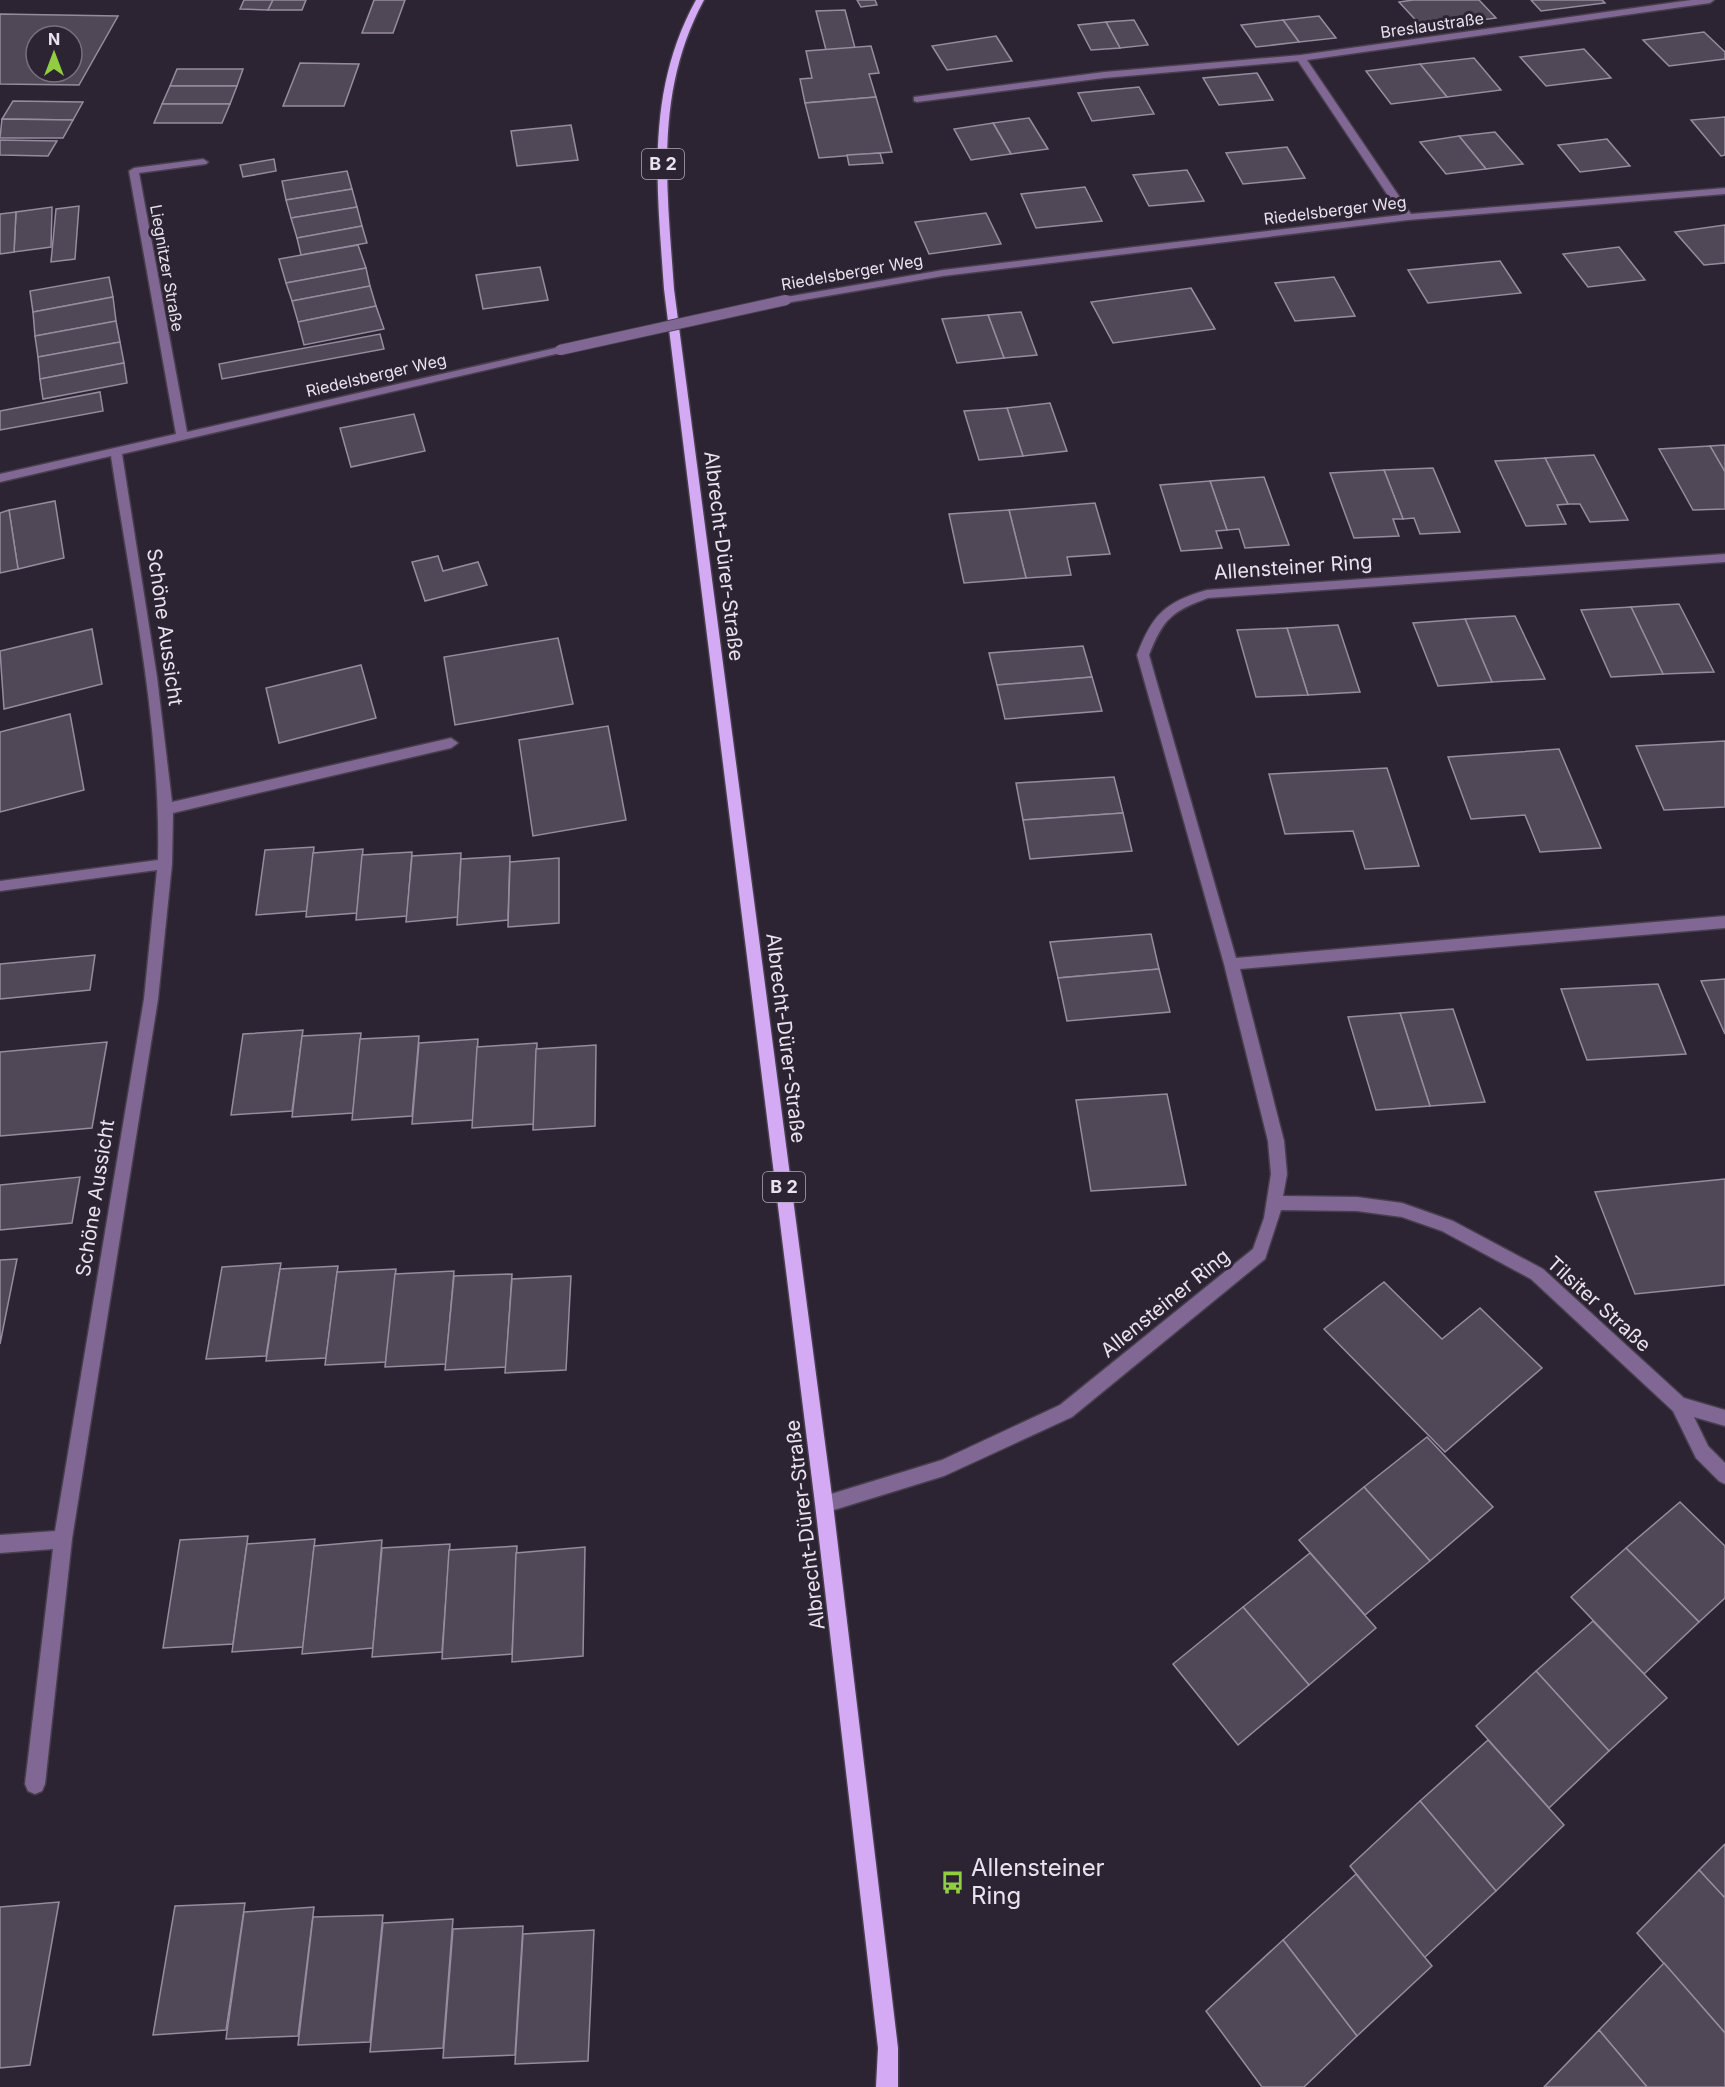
<svg xmlns="http://www.w3.org/2000/svg" width="1725" height="2087" viewBox="0 0 1725 2087" font-family="Inter,sans-serif">
	<style>
		.building { fill: #504757; stroke: #968c9f; stroke-width: 1.5; fill-rule: evenodd }
		.lines { fill: none; stroke-linecap: round; stroke-linejoin: round }
		.minor-casing { stroke: #473f4d; stroke-width: 3 }
		.major-casing { stroke: #473f4d; stroke-width: 3 }
		.minor { fill: #806794; fill-rule: evenodd }
		.major { fill: #d5aaf5; fill-rule: evenodd }
		.minor-bridge-casing { stroke: #473f4d; stroke-width: 12; stroke-linecap: butt }
		.minor-bridge { stroke: #806794; stroke-width: 10 }
		.labels { text-anchor: middle; stroke-width: 6; stroke-linejoin: round; paint-order: stroke }
		.far-street-label { font-size: 16px; fill: #e8e3ed; stroke: #2d2433 }
		.shield { fill: #2d2433; stroke: #b0aab5; stroke-width: 1.5 }
		.shield-label { font-size: 18px; font-weight: bold; fill: #e8e3ed }
		.street-label { font-size: 20px; fill: #e8e3ed; stroke: #2d2433 }
		.near-poi-label { font-size: 24px; fill: #e8e3ed; stroke: #2d2433; text-anchor: start }
	</style>
	<rect width="100%" height="100%" fill="#2d2433"/>
	<!-- building -->
	<g class="building">
		<polygon points="244,0 273,0 268,10 240,9"/>
		<polygon points="273,0 306,0 302,10 268,10"/>
		<polygon points="374,0 405,0 393,33 362,33"/>
		<polygon points="857,0 875,0 877,5 861,7"/>
		<polygon points="1413,0 1479,0 1496,18 1423,28 1399,2"/>
		<polygon points="1531,0 1602,0 1605,3 1541,11"/>
		<polygon points="845,10 855,48 826,50 816,11"/>
		<path d="M0,14L118,16L79,85L0,84ZM36,36H72V72H36Z"/>
		<polygon points="1319,16 1336,38 1299,42 1283,20"/>
		<polygon points="1134,20 1148,45 1120,48 1106,22"/>
		<polygon points="1283,20 1299,42 1256,47 1241,25"/>
		<polygon points="1106,22 1120,48 1091,50 1078,25"/>
		<polygon points="1704,32 1725,52 1725,59 1669,66 1643,40"/>
		<polygon points="996,36 1012,61 947,70 932,46"/>
		<polygon points="871,46 879,73 869,74 876,97 805,103 800,79 812,78 806,51"/>
		<polygon points="1584,49 1611,78 1546,86 1520,57"/>
		<polygon points="1474,58 1501,90 1447,97 1420,64"/>
		<polygon points="300,63 359,64 344,106 283,106"/>
		<polygon points="1420,64 1447,97 1391,104 1366,71"/>
		<polygon points="177,69 243,69 237,86 170,86"/>
		<polygon points="1257,73 1273,100 1219,105 1203,78"/>
		<polygon points="170,86 237,86 230,104 162,104"/>
		<polygon points="1139,87 1154,114 1092,121 1078,93"/>
		<polygon points="876,97 892,152 819,158 805,103"/>
		<polygon points="13,101 83,102 73,120 2,119"/>
		<polygon points="162,104 230,104 222,123 154,123"/>
		<polygon points="1725,117 1725,155 1721,156 1691,120"/>
		<polygon points="1029,118 1048,149 1011,154 993,123"/>
		<polygon points="2,119 73,120 63,138 0,138"/>
		<polygon points="993,123 1011,154 971,160 954,129"/>
		<polygon points="571,125 578,160 517,166 511,131"/>
		<polygon points="1495,132 1523,164 1486,169 1459,136"/>
		<polygon points="1459,136 1486,169 1446,174 1420,142"/>
		<polygon points="1607,139 1630,166 1580,172 1558,145"/>
		<polygon points="0,140 57,141 48,156 0,155"/>
		<polygon points="1287,147 1305,178 1243,184 1226,153"/>
		<polygon points="880,153 883,163 849,165 847,155"/>
		<polygon points="274,159 276,171 243,177 240,165"/>
		<polygon points="1187,170 1204,201 1149,206 1133,175"/>
		<polygon points="347,171 352,189 286,200 282,181"/>
		<polygon points="1085,187 1102,221 1036,228 1021,194"/>
		<polygon points="352,189 357,207 291,218 286,200"/>
		<polygon points="79,206 75,259 51,262 56,209"/>
		<polygon points="52,207 51,247 14,252 16,212"/>
		<polygon points="357,207 362,226 297,238 291,218"/>
		<polygon points="16,212 14,252 0,254 0,214"/>
		<polygon points="986,213 1001,244 929,254 915,222"/>
		<polygon points="1725,225 1725,263 1704,265 1675,232"/>
		<polygon points="362,226 367,243 301,255 297,238"/>
		<polygon points="358,245 366,268 286,283 279,259"/>
		<polygon points="1619,247 1645,280 1588,287 1563,254"/>
		<polygon points="1500,261 1521,293 1428,303 1408,270"/>
		<polygon points="540,267 548,300 483,309 476,275"/>
		<polygon points="366,268 370,286 292,301 286,283"/>
		<polygon points="109,277 113,297 33,312 30,291"/>
		<polygon points="1334,277 1355,316 1295,321 1275,283"/>
		<polygon points="370,286 376,306 298,322 292,301"/>
		<polygon points="1191,288 1215,329 1113,343 1091,302"/>
		<polygon points="113,297 116,321 35,336 33,312"/>
		<polygon points="376,306 384,329 304,345 298,322"/>
		<polygon points="1021,312 1037,355 1004,358 988,315"/>
		<polygon points="988,315 1004,358 957,363 942,319"/>
		<polygon points="116,321 120,342 38,357 35,336"/>
		<polygon points="380,334 384,349 222,379 219,364"/>
		<polygon points="120,342 124,363 40,379 38,357"/>
		<polygon points="124,363 127,383 43,399 40,379"/>
		<polygon points="100,392 103,411 0,430 0,411"/>
		<polygon points="1050,403 1067,451 1023,456 1007,408"/>
		<polygon points="1007,408 1023,456 979,460 964,411"/>
		<polygon points="414,414 425,451 351,467 340,428"/>
		<polygon points="1725,445 1725,472 1710,446"/>
		<polygon points="1710,446 1725,472 1725,509 1693,510 1659,449"/>
		<polygon points="1594,455 1628,520 1590,522 1580,504 1568,504 1545,458"/>
		<polygon points="1545,458 1568,504 1557,505 1566,524 1526,526 1495,461"/>
		<polygon points="1433,468 1460,532 1420,534 1414,518 1403,519 1384,470"/>
		<polygon points="1384,470 1403,519 1393,519 1399,536 1354,538 1330,473"/>
		<polygon points="1264,477 1289,545 1245,548 1239,529 1227,530 1210,481"/>
		<polygon points="1210,481 1227,530 1216,531 1222,548 1181,551 1160,485"/>
		<polygon points="55,501 64,558 18,569 9,510"/>
		<polygon points="1095,503 1110,554 1067,557 1071,575 1026,578 1009,510"/>
		<polygon points="9,510 18,569 0,573 0,513"/>
		<polygon points="1009,510 1026,578 964,583 949,514"/>
		<polygon points="438,556 443,571 478,562 487,585 425,601 412,562"/>
		<polygon points="1679,604 1714,672 1663,674 1631,607"/>
		<polygon points="1631,607 1663,674 1611,677 1581,610"/>
		<polygon points="1515,616 1545,679 1492,682 1465,619"/>
		<polygon points="1465,619 1492,682 1438,686 1413,623"/>
		<polygon points="1338,625 1360,692 1308,695 1287,628"/>
		<polygon points="1287,628 1308,695 1256,697 1237,630"/>
		<polygon points="92,629 102,684 4,709 0,651"/>
		<polygon points="558,638 573,704 455,725 444,657"/>
		<polygon points="1083,646 1092,677 997,685 989,653"/>
		<polygon points="361,665 376,718 279,743 266,688"/>
		<polygon points="1092,677 1102,711 1005,719 997,685"/>
		<polygon points="70,714 84,790 0,812 0,732"/>
		<polygon points="608,726 626,820 533,836 519,740"/>
		<polygon points="1725,741 1725,807 1664,810 1636,746"/>
		<polygon points="1559,749 1601,848 1540,852 1525,815 1471,819 1448,757"/>
		<polygon points="1387,768 1419,866 1365,869 1353,831 1285,834 1269,774"/>
		<polygon points="1114,777 1123,813 1023,820 1016,783"/>
		<polygon points="1123,813 1132,851 1030,859 1023,820"/>
		<polygon points="314,847 307,911 256,915 265,850"/>
		<polygon points="363,849 357,913 306,917 313,853"/>
		<polygon points="412,852 407,916 356,920 362,855"/>
		<polygon points="461,853 458,917 406,922 412,856"/>
		<polygon points="510,856 508,920 457,925 461,859"/>
		<polygon points="559,858 559,923 508,927 510,862"/>
		<polygon points="1151,934 1159,969 1058,978 1050,942"/>
		<polygon points="95,955 90,990 0,999 0,964"/>
		<polygon points="1159,969 1170,1012 1067,1021 1058,978"/>
		<polygon points="1725,979 1725,1034 1701,981"/>
		<polygon points="1658,984 1686,1054 1587,1060 1561,989"/>
		<polygon points="1453,1009 1485,1102 1430,1106 1400,1013"/>
		<polygon points="1400,1013 1430,1106 1376,1110 1348,1017"/>
		<polygon points="303,1030 292,1111 231,1115 243,1034"/>
		<polygon points="361,1033 353,1113 292,1117 302,1036"/>
		<polygon points="419,1036 412,1116 352,1120 360,1039"/>
		<polygon points="478,1039 473,1120 412,1124 419,1043"/>
		<polygon points="107,1042 92,1128 0,1136 0,1052"/>
		<polygon points="537,1043 534,1124 472,1128 477,1047"/>
		<polygon points="596,1045 595,1126 533,1130 536,1049"/>
		<polygon points="1167,1094 1186,1185 1091,1191 1076,1100"/>
		<polygon points="80,1177 72,1223 0,1230 0,1185"/>
		<polygon points="1725,1179 1725,1285 1635,1294 1595,1192"/>
		<polygon points="17,1259 0,1344 0,1260"/>
		<polygon points="281,1263 266,1356 206,1359 222,1267"/>
		<polygon points="338,1266 326,1358 266,1361 280,1269"/>
		<polygon points="396,1269 386,1362 325,1365 337,1272"/>
		<polygon points="454,1271 446,1364 385,1367 395,1274"/>
		<polygon points="512,1274 506,1367 445,1370 454,1276"/>
		<polygon points="571,1276 566,1370 505,1373 512,1279"/>
		<polygon points="1384,1282 1442,1339 1480,1308 1542,1368 1445,1452 1324,1329"/>
		<polygon points="1427,1437 1493,1507 1430,1561 1364,1487"/>
		<polygon points="1364,1487 1430,1561 1365,1615 1299,1540"/>
		<polygon points="1680,1502 1725,1546 1725,1598 1699,1622 1626,1548"/>
		<polygon points="248,1536 233,1644 163,1648 180,1540"/>
		<polygon points="315,1539 303,1647 232,1652 247,1544"/>
		<polygon points="382,1540 373,1648 302,1654 314,1546"/>
		<polygon points="450,1544 442,1652 372,1657 382,1548"/>
		<polygon points="517,1546 512,1654 442,1659 449,1550"/>
		<polygon points="585,1547 583,1656 512,1662 516,1553"/>
		<polygon points="1626,1548 1699,1622 1644,1674 1571,1597"/>
		<polygon points="1310,1553 1376,1628 1309,1685 1243,1607"/>
		<polygon points="1243,1607 1309,1685 1238,1745 1173,1664"/>
		<polygon points="1593,1621 1667,1698 1609,1751 1536,1671"/>
		<polygon points="1536,1671 1609,1751 1549,1808 1476,1726"/>
		<polygon points="1488,1740 1564,1825 1496,1891 1420,1801"/>
		<polygon points="1420,1801 1496,1891 1424,1958 1350,1866"/>
		<polygon points="1725,1844 1725,1898 1699,1870"/>
		<polygon points="1699,1870 1725,1898 1725,2033 1637,1933"/>
		<polygon points="1356,1874 1432,1966 1357,2036 1283,1940"/>
		<polygon points="59,1902 30,2065 0,2068 0,1907"/>
		<polygon points="245,1903 226,2030 153,2035 175,1906"/>
		<polygon points="314,1907 298,2036 226,2039 244,1912"/>
		<polygon points="383,1915 370,2042 298,2045 313,1917"/>
		<polygon points="453,1919 443,2048 370,2052 383,1923"/>
		<polygon points="523,1926 515,2055 443,2058 453,1929"/>
		<polygon points="594,1930 588,2061 515,2064 523,1934"/>
		<polygon points="1283,1940 1357,2036 1304,2087 1262,2087 1206,2011"/>
		<polygon points="1664,1963 1725,2033 1725,2087 1647,2087 1599,2030"/>
		<polygon points="1599,2030 1647,2087 1544,2087"/>
	</g>
	<g class="lines">
		<defs>
			<g id="minor">
				<polygon points="1691,0 1714,0 1710,3 1307,60 1411,214 1725,188 1725,194 1408,220 943,276 786,303 781,300 786,297 943,270 1401,215 1298,61 1104,78 917,102 914,101 914,97 1104,72 1301,55"/>
				<path d="M203,159L208,162L206,164L139,173L187,432L560,347L565,350L560,353L122,454L157,677L172,802L451,738L458,743L451,748L173,813L172,864L158,999L72,1539L45,1784L42,1791L35,1794L28,1791L25,1784L53,1549L0,1553V1535L55,1531L144,999L157,870L0,891V881L158,860C161,725 131,589 111,456L0,482V474L176,434L129,171L134,168Z"/>
				<path d="M1725,554V562L1208,598C1172,611 1163,619 1149,655L1236,958L1725,916V928L1240,969L1284,1141L1287,1174L1283,1196L1357,1197L1402,1203L1453,1221L1543,1269L1684,1398L1725,1410V1426L1694,1417L1708,1446L1725,1463V1484L1719,1481L1696,1458L1673,1411L1531,1279L1442,1231L1402,1217L1357,1211L1281,1210L1265,1259L1072,1417L944,1476L824,1513L818,1510L815,1504L818,1498L942,1460L1060,1405L1253,1249L1264,1218L1271,1174L1268,1141L1224,964L1137,655C1152,615 1165,602 1207,590Z"/>
			</g>
			<path id="major" d="M696,0H704C654,92 667,188 674,289L833,1504L898,2048V2087H876L878,2048L815,1504L664,289C657,188 645,92 696,0Z"/>
		</defs>
		<!-- minor casing -->
		<use href="#minor" class="minor-casing"/>
		<!-- major casing -->
		<use href="#major" class="major-casing"/>
		<!-- minor -->
		<use href="#minor" class="minor"/>
		<!-- major -->
		<use href="#major" class="major"/>
		<defs>
			<polyline id="minor-bridge" points="560,350 786,300"/>
		</defs>
		<!-- minor-bridge casing -->
		<use href="#minor-bridge" class="minor-bridge-casing"/>
		<!-- minor-bridge -->
		<use href="#minor-bridge" class="minor-bridge"/>
	</g>
	<!-- icons -->
	<defs>
		<symbol id="bus-bare" viewBox="-9 -9 18 18"><path d="M-5-6H5V4H4V6H2V4H-2V6H-4V4H-5ZM-3.5-4V0h7V-4ZM-3.5 1.2v1.5H-2V1.2ZM2 1.2v1.5H3.5V1.2Z" fill="#91cd40" stroke="#2d2433" stroke-width="2.5" paint-order="stroke"/></symbol>
	</defs>
	<g fill-rule="evenodd">
		<use href="#bus-bare" x="936" y="1866" width="33" height="33"/>
	</g>
	<g class="labels">
		<!-- far-street labels -->
		<g class="far-street-label">
			<text transform="translate(1432 25) rotate(-8)" y="6">Breslaustraße</text>
			<text transform="translate(1335 210) rotate(-7)" y="6">Riedelsberger Weg</text>
			<text transform="translate(167 268) rotate(80)" y="6">Liegnitzer Straße</text>
			<text transform="translate(852 272) rotate(-10)" y="6">Riedelsberger Weg</text>
			<text transform="translate(376 375) rotate(-13)" y="6">Riedelsberger Weg</text>
		</g>
		<!-- shield labels -->
		<g class="shield">
			<rect x="642" y="149" width="42" height="30" rx="4.5"/>
			<rect x="763" y="1172" width="42" height="30" rx="4.5"/>
		</g>
		<g class="shield-label">
			<text x="663" y="170">B 2</text>
			<text x="784" y="1193">B 2</text>
		</g>
		<!-- street labels -->
		<g class="street-label">
			<text transform="translate(724 556) rotate(83)" y="7">Albrecht-Dürer-Straße</text>
			<text transform="translate(1293 567) rotate(-4)" y="7">Allensteiner Ring</text>
			<text transform="translate(165 627) rotate(82)" y="7">Schöne Aussicht</text>
			<text transform="translate(786 1038) rotate(83)" y="7">Albrecht-Dürer-Straße</text>
			<text transform="translate(95 1198) rotate(-81)" y="7">Schöne Aussicht</text>
			<text transform="translate(1165 1303) rotate(-39)" y="7">Allensteiner Ring</text>
			<text transform="translate(1599 1304) rotate(42)" y="7">Tilsiter Straße</text>
			<text transform="translate(805 1525) rotate(-97)" y="7">Albrecht-Dürer-Straße</text>
		</g>
		<!-- near-poi labels -->
		<g class="near-poi-label">
			<text x="971" y="1876">Allensteiner<tspan x="971" dy="28">Ring</tspan></text>
		</g>
	</g>
	<!-- north arrow -->
	<g transform="translate(54 54)"><circle r="28" fill="#2d2433" stroke="#78707d" stroke-width="1.5"/>
	<path d="M0-4.5L10 22L0 15L-10 22Z" fill="#91cd40"/>
	<text y="-9" font-size="16" font-weight="bold" text-anchor="middle" fill="#e8e3ed">N</text>
	</g>
</svg>
